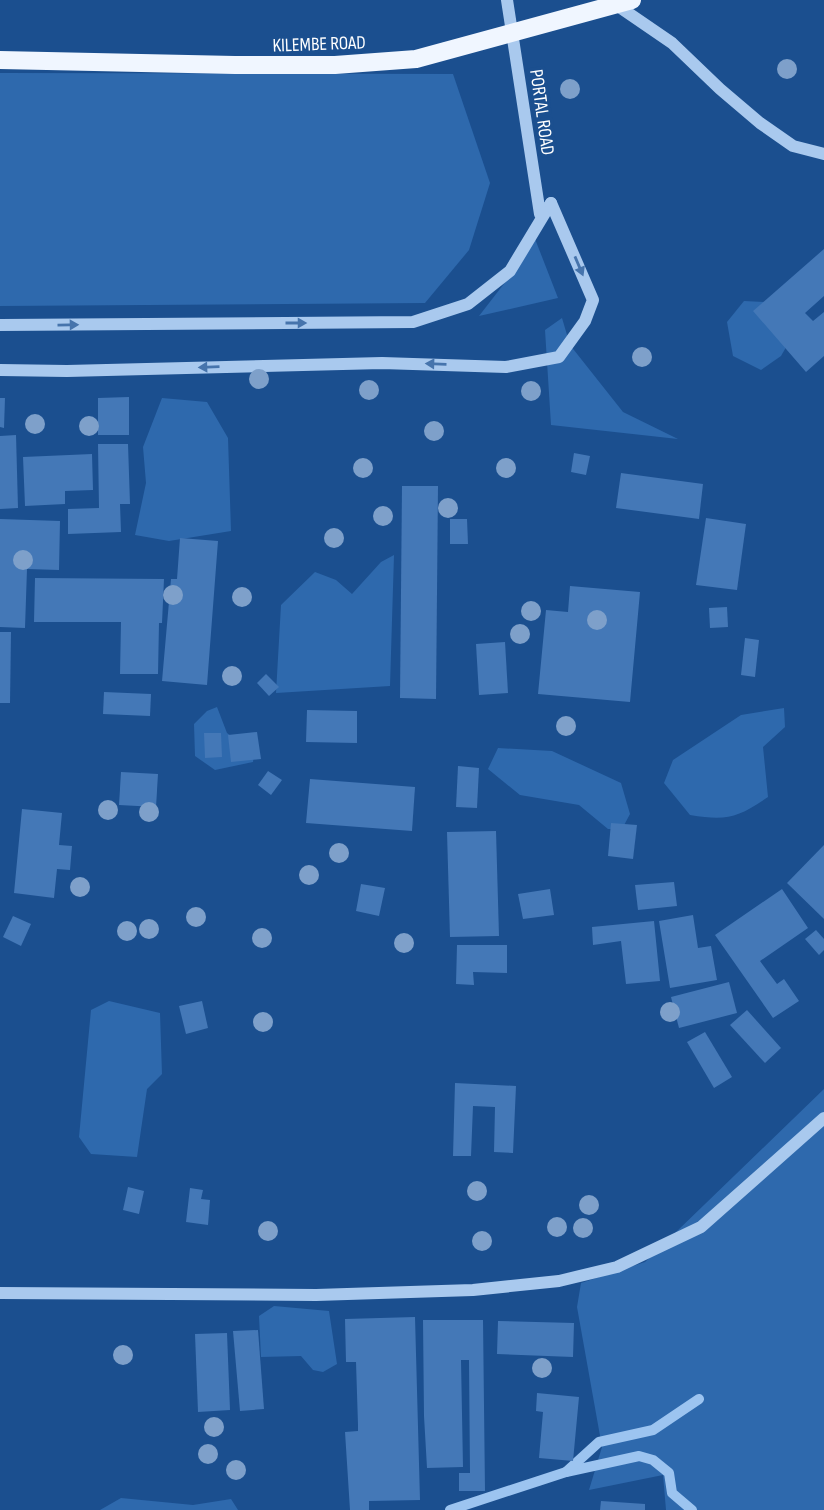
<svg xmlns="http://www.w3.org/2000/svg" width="824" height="1510" viewBox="0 0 824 1510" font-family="'Sofia Sans Condensed',sans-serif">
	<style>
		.green { fill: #2e69ad }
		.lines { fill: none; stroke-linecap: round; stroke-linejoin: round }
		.stream { stroke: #9cc4f0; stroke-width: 10 }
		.building { fill: #4478b7 }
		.minor { stroke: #a9c9ee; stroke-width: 12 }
		.major { stroke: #f0f6ff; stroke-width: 18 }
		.tree { fill: #7ea0ca }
		.oneway { fill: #4674ac }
		.labels { text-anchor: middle; stroke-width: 7; stroke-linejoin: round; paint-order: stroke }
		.street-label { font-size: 19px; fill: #fff; stroke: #1b4f8f }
	</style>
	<rect width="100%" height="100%" fill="#1b4f8f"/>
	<!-- green -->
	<g class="green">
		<polygon points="0,73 453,74 490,183 469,250 425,303 0,306"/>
		<polygon points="530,226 558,298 479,316 520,263"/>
		<polygon points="744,301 766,302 789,342 781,356 761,370 733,356 727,322"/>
		<polygon points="562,318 570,345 623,412 678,439 551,425 545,330"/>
		<polygon points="162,398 207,402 228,438 231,531 169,541 135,535 146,483 143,447"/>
		<polygon points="394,555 390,686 276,693 281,605 315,572 336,580 352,594 381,562"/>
		<polygon points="217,707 227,733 254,753 253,762 215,770 195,756 194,724 207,711"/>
		<path d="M784,708L785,727L763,747L768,797C737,818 727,821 690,815L664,783L673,760L741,715Z"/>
		<polygon points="498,748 552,751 621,783 630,814 622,829 608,829 579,805 520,795 488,769"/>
		<polygon points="109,1001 160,1013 162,1074 147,1089 137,1157 91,1154 79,1137 91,1010"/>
		<polygon points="824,1089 824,1510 666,1510 663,1475 589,1490 602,1447 577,1307 581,1283 645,1262"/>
		<polygon points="274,1306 329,1311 337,1364 323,1372 313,1370 301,1356 261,1357 259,1316"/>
		<polygon points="121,1498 193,1505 231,1499 238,1510 100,1510"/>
	</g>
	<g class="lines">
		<!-- stream -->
		<g class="stream">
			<polyline points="566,1472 639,1456 653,1460 669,1473 672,1493 692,1510"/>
			<polyline points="450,1510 566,1472 599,1442 653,1430 699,1399"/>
		</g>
	</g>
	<!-- building -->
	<g class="building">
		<polygon points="824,249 824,296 805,313 813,321 824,312 824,356 806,372 753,311"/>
		<polygon points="129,397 129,435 98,435 98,398"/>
		<polygon points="0,398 5,398 4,428 0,427"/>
		<polygon points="16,435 18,508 0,509 0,436"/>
		<polygon points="98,444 128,444 130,504 120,504 121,532 68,534 68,509 99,508"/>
		<polygon points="574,453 590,456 586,475 571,472"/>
		<polygon points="92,454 93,490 65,491 65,504 25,506 23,457"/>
		<polygon points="621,473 703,484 699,519 616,508"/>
		<polygon points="402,486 438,486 436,699 400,698"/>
		<polygon points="706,518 746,524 737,590 696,585"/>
		<polygon points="0,519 60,521 59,570 27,569 25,628 0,627"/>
		<polygon points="450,519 467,519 468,544 450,544"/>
		<polygon points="180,538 218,541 207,685 162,681 171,579 177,579"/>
		<polygon points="35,578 164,579 162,623 159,623 158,674 120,674 121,622 34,622"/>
		<polygon points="570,586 640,592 630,702 538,694 546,610 568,612"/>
		<polygon points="727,607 728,627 710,628 709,608"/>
		<polygon points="0,632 11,632 10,703 0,703"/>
		<polygon points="745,638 759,640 755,677 741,675"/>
		<polygon points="505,642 508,693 479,695 476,644"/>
		<polygon points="266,674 279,687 269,696 257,683"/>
		<polygon points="104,692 151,694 150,716 103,714"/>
		<polygon points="307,710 357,711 357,743 306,742"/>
		<polygon points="257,732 261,759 231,762 228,735"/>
		<polygon points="204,733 221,733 222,757 205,758"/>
		<polygon points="458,766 479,768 477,808 456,807"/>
		<polygon points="268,771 282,780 271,795 258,785"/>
		<polygon points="121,772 158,774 156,807 119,805"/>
		<polygon points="310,779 415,787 412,831 306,823"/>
		<polygon points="22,809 62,813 59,845 72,846 70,870 57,869 54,898 14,893"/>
		<polygon points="611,823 637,825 633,859 608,856"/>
		<polygon points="496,831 499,936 450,937 447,832"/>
		<polygon points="824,845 824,919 787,883"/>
		<polygon points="674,882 677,906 638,910 635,885"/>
		<polygon points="361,884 385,888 379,916 356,911"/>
		<polygon points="550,889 554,915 523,919 518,894"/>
		<polygon points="782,889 808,928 760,961 777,984 784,979 799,1001 773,1018 715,935"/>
		<polygon points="693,915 698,948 711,946 717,980 670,988 659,921"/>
		<polygon points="13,916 31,924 21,946 3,937"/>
		<polygon points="654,921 660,981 626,984 621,941 593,945 592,927"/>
		<polygon points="816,930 824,939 824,950 819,955 805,939"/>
		<polygon points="457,945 507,945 507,973 473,972 474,985 456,984"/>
		<polygon points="729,982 737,1013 679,1028 671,997"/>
		<polygon points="202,1001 208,1028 186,1034 179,1006"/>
		<polygon points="747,1010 781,1048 765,1063 730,1025"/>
		<polygon points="705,1032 732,1077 714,1088 687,1042"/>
		<polygon points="455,1083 516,1086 513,1153 494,1152 495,1107 473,1106 471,1156 453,1156"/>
		<polygon points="128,1187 144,1191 139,1214 123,1210"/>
		<polygon points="190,1188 203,1190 201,1199 210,1200 208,1225 186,1222"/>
		<polygon points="415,1317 420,1500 369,1501 369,1510 350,1510 345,1432 358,1431 358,1425 356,1362 346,1362 345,1319"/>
		<polygon points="423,1320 483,1320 485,1491 459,1491 459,1473 470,1473 469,1360 461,1360 463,1467 427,1468 424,1416"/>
		<polygon points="498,1321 574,1323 573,1357 497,1354"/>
		<polygon points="258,1330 264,1409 240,1411 233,1331"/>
		<polygon points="227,1333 230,1410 198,1412 195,1334"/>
		<polygon points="537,1393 579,1397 573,1461 539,1458 543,1412 536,1411"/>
		<polygon points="601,1501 645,1504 645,1510 600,1510"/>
	</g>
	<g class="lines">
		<!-- minor -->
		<g class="minor">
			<polyline points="507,0 540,214 546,208"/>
			<polyline points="618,6 672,43 720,89 760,123 793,146 824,154"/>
			<polyline points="0,325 413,322 468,304 510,271 551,203"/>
			<polyline points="0,370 67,371 382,363 506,367 559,357 585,321 593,300 551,203"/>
			<polyline points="0,1293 316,1295 473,1290 559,1281 617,1267 701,1227 824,1118"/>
		</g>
		<!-- major -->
		<polyline class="major" points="0,60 235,65 335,65 416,59 632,0"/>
	</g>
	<!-- trees -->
	<g class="tree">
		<circle cx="787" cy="69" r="10"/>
		<circle cx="570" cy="89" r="10"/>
		<circle cx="642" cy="357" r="10"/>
		<circle cx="259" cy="379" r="10"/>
		<circle cx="369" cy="390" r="10"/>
		<circle cx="531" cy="391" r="10"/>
		<circle cx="35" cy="424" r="10"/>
		<circle cx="89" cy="426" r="10"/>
		<circle cx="434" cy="431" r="10"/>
		<circle cx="363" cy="468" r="10"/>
		<circle cx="506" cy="468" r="10"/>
		<circle cx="448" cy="508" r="10"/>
		<circle cx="383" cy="516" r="10"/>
		<circle cx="334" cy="538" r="10"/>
		<circle cx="23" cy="560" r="10"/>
		<circle cx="173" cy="595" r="10"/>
		<circle cx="242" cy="597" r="10"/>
		<circle cx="531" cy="611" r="10"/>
		<circle cx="597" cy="620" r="10"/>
		<circle cx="520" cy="634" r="10"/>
		<circle cx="232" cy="676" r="10"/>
		<circle cx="566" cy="726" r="10"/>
		<circle cx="108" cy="810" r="10"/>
		<circle cx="149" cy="812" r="10"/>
		<circle cx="339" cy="853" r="10"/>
		<circle cx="309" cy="875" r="10"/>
		<circle cx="80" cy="887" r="10"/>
		<circle cx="196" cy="917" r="10"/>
		<circle cx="149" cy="929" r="10"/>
		<circle cx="127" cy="931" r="10"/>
		<circle cx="262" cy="938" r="10"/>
		<circle cx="404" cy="943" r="10"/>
		<circle cx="670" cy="1012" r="10"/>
		<circle cx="263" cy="1022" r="10"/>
		<circle cx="477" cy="1191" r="10"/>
		<circle cx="589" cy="1205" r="10"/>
		<circle cx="557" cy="1227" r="10"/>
		<circle cx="583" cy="1228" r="10"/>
		<circle cx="268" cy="1231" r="10"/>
		<circle cx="482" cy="1241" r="10"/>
		<circle cx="123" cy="1355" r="10"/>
		<circle cx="542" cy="1368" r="10"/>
		<circle cx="214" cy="1427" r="10"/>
		<circle cx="208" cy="1454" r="10"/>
		<circle cx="236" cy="1470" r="10"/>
	</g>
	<!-- one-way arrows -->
	<defs><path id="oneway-solid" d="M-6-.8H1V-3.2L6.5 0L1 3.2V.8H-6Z" transform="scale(1.75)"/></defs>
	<g class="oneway">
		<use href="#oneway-solid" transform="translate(579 266) rotate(67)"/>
		<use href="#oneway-solid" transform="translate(296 323)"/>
		<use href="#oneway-solid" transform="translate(68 325) rotate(-1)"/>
		<use href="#oneway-solid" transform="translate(436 364) rotate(-178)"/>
		<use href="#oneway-solid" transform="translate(209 367) rotate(178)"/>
	</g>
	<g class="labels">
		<!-- street labels -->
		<g class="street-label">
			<text transform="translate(319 43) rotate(-2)" y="7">KILEMBE ROAD</text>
			<text transform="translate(543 112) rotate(82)" y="7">PORTAL ROAD</text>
		</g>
	</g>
</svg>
